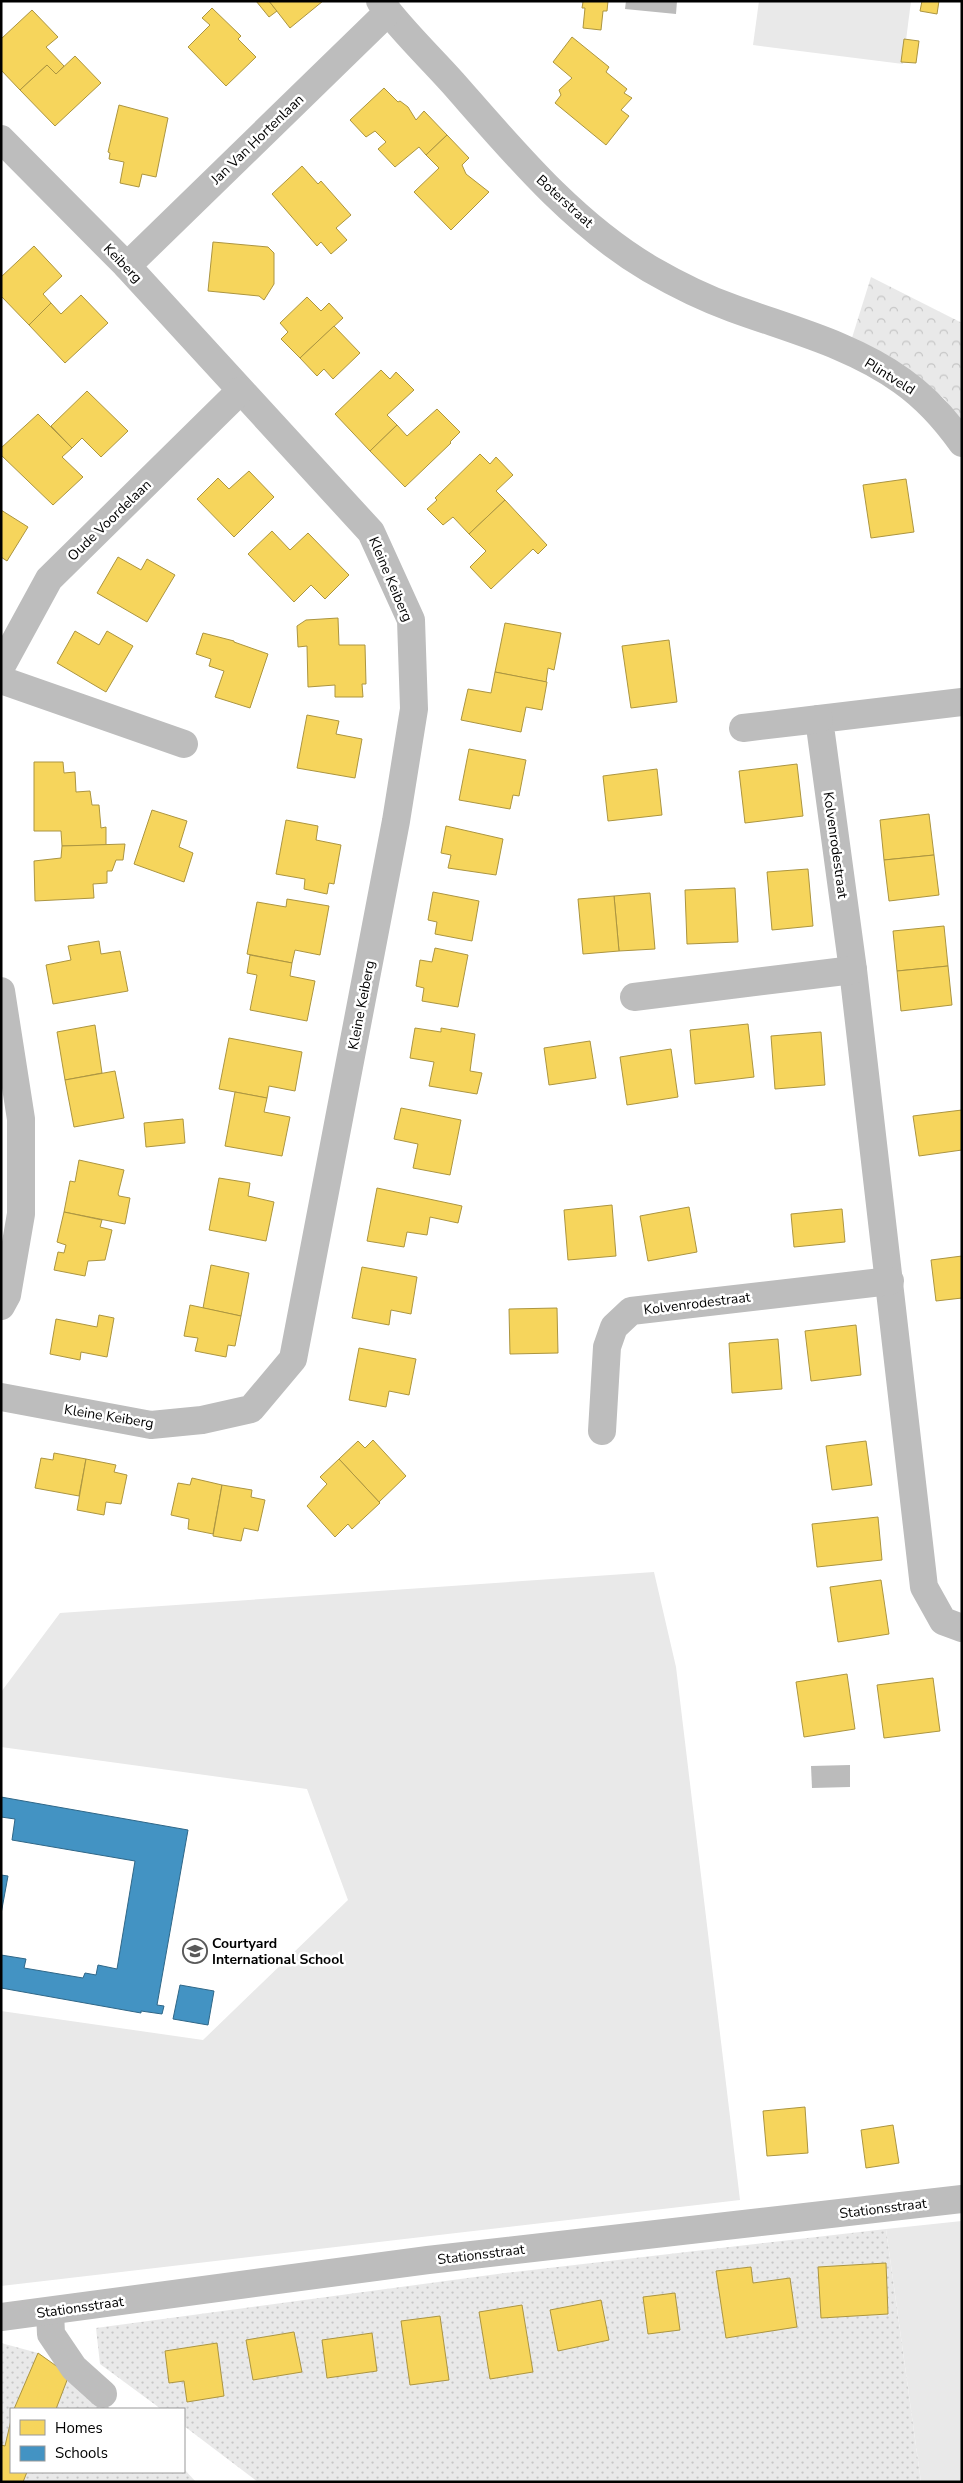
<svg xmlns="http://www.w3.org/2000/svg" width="963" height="2483" viewBox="0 0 963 2483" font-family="'Nunito Sans',sans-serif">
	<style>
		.green { fill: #e9e9e9 }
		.forest { fill: url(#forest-crowns) }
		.garden { fill: url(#garden-dots) }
		.water { fill: #bbb }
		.homes { fill: #f6d55c; stroke: #ac9540 }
		.schools { fill: #4393c3; stroke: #2f6788 }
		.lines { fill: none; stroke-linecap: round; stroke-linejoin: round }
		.street { stroke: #bdbdbd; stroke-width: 28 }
		.labels { text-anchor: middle; stroke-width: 5; stroke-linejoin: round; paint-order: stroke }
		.street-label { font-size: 14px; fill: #000; stroke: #fff }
		.poi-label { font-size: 14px; font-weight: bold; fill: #000; stroke: #fff; text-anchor: start }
	</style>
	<defs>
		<pattern id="forest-crowns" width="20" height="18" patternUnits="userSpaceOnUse" patternTransform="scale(1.25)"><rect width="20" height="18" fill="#e9e9e9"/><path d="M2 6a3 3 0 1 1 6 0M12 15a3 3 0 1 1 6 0" fill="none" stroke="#c6c6c6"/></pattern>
		<pattern id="garden-dots" width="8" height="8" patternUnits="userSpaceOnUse" patternTransform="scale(1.25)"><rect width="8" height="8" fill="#e9e9e9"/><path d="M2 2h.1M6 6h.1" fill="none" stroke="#c6c6c6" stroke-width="1.8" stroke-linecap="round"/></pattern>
	</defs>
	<rect width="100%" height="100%" fill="#fff"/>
	<!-- green -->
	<g class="green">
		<polygon points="759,1 911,1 903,64 753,45"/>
		<polygon points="654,1572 676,1667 740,2200 1,2286 1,2011 203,2040 348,1900 307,1789 1,1747 1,1692 60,1613"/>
		<polygon points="962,2221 962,2482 921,2482 886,2229"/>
	</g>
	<!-- forest -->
	<polygon class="forest" points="871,277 962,323 962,424 944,398 885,357 851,341"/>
	<!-- garden -->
	<g class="garden">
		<polygon points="886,2229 921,2482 258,2482 184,2426 184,2409 161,2409 100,2364 96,2328 505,2273"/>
		<polygon points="1,2343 38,2353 69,2375 111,2409 11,2409 11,2472 184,2472 184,2469 196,2482 1,2482"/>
	</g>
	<!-- water -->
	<g class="water">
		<polygon points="626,1 677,1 676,14 625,9"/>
		<polygon points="850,1765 850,1787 812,1788 811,1766"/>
	</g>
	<!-- homes -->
	<g class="homes">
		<polygon points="256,1 269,1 277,11 269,17"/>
		<polygon points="269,1 323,1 290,28"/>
		<polygon points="579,1 608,1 607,11 603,11 601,30 583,28 585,8 582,8 583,2"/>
		<polygon points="922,1 939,1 937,14 920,11"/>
		<polygon points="212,8 241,36 238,39 256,57 226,86 188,47 210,25 202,18"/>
		<polygon points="32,10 58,37 46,47 64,66 56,74 47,65 20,90 1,70 1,39"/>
		<polygon points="572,37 609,67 606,72 627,89 624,93 632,98 621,110 629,116 606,145 555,103 561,95 559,90 572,78 553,62"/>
		<polygon points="904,39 919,41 916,63 901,62"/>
		<polygon points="75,56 101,83 55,126 20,90 47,65 56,74"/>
		<polygon points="384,88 398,102 400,101 408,107 416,120 424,111 447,135 426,155 419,147 395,167 378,149 386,142 375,131 366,137 350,120"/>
		<polygon points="119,105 168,118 156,177 142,174 139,187 120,183 124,162 109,159 110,153 108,152"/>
		<polygon points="447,135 469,158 462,165 466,174 489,192 451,230 414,192 439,168 426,155"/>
		<polygon points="302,166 318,184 321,181 351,215 336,228 347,240 331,254 321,242 317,246 272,194"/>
		<polygon points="213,242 268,247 274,253 274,284 264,300 259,296 208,291"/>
		<polygon points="34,246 62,276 43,294 51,303 29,325 1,296 1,277"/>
		<polygon points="81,295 108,323 65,363 29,325 51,303 61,314"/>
		<polygon points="307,297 321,311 329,303 343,318 300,358 281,339 288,332 280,323"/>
		<polygon points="334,326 360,353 333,379 324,369 317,376 300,358"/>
		<polygon points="381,370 390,379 396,372 414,390 387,415 397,425 370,451 335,414"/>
		<polygon points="87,391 128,431 101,457 82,438 72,448 51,426"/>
		<polygon points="437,409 460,432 450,442 451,443 405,487 370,451 397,425 407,436"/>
		<polygon points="38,414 72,448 62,457 83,477 53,505 1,455 1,448"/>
		<polygon points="480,454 490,464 496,457 513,475 496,491 505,500 469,534 453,517 443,525 427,509 437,500 435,498"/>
		<polygon points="249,471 274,497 234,537 197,499 218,478 229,489"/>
		<polygon points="906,479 914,532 871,538 863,485"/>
		<polygon points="505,500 547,545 538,554 533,549 491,589 470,567 486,551 469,534"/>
		<polygon points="1,510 28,527 7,561 1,557"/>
		<polygon points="272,531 290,550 308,533 349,575 325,599 311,585 294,602 248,554"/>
		<polygon points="118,557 141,570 147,559 175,575 147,622 97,593"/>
		<polygon points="338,618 339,645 365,645 366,684 362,684 363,697 335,697 335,685 308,687 307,646 298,647 297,626 306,620"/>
		<polygon points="505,623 561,633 554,670 548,668 546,682 495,672"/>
		<polygon points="75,631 99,645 107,631 133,646 106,692 57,663"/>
		<polygon points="203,633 234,641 234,642 268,654 250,708 215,697 224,671 209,666 211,659 196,654"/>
		<polygon points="669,640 677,702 631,708 622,646"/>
		<polygon points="495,672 547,682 542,710 526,707 521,732 461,720 468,689 491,693"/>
		<polygon points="307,715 339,721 336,734 362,739 355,778 297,768"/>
		<polygon points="469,749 526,760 519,796 513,795 510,809 459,800"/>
		<polygon points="34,762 63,762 64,773 75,772 76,792 90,791 92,805 99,805 101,828 106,827 106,845 62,846 61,831 34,831"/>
		<polygon points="797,764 803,816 745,823 739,771"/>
		<polygon points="657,769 662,815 608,821 603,776"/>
		<polygon points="152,810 187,821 179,847 193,853 184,882 134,864"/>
		<polygon points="929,814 934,855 884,860 880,820"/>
		<polygon points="286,820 318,826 316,840 341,845 334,884 329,883 327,894 304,889 305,879 276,874"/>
		<polygon points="446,826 503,839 496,875 448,868 451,855 441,853"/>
		<polygon points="125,844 123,860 116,860 112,871 107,871 107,883 93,884 94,898 35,901 34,861 61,858 62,846"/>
		<polygon points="934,855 939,895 889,901 884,860"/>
		<polygon points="808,869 813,926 772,930 767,872"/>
		<polygon points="735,888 738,942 687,944 685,890"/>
		<polygon points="433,892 479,901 472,941 435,934 437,922 428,920"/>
		<polygon points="650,893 655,949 619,951 614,896"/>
		<polygon points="614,896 619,951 583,954 578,899"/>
		<polygon points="287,899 329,906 320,955 295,950 292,963 247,954 257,902 286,907"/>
		<polygon points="944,926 948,966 897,971 893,931"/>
		<polygon points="99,941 101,954 120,951 128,991 53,1004 46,965 71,960 68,946"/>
		<polygon points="435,948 468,955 458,1007 422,1001 424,988 416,986 420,960 432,962"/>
		<polygon points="250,955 292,963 290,976 315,981 307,1021 250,1010 257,975 247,973"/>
		<polygon points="948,966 952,1005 901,1011 897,971"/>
		<polygon points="748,1024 754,1077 695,1084 690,1030"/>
		<polygon points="95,1025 102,1073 65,1080 57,1032"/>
		<polygon points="415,1028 441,1032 441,1028 475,1034 470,1071 482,1073 477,1094 429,1086 434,1062 410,1058"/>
		<polygon points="821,1032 825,1085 775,1089 771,1036"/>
		<polygon points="229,1038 302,1052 295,1091 269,1086 267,1098 219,1089"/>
		<polygon points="590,1041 596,1078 549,1085 544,1048"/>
		<polygon points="671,1049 678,1097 627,1105 620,1057"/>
		<polygon points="115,1071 124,1118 74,1127 65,1080"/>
		<polygon points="235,1092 267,1098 264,1112 290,1117 282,1156 225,1146"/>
		<polygon points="401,1108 461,1120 450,1175 413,1168 418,1144 394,1139"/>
		<polygon points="962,1110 962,1150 919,1156 913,1116"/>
		<polygon points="183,1119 185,1143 146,1147 144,1123"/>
		<polygon points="79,1160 124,1170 118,1194 119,1196 130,1198 125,1224 64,1212 70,1181 75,1182"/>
		<polygon points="219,1178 250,1183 248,1196 274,1202 266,1241 209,1230"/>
		<polygon points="377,1188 462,1206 458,1223 430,1217 427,1235 407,1232 404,1247 367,1241"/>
		<polygon points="612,1205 616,1256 568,1260 564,1210"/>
		<polygon points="689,1207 697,1252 648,1261 640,1216"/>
		<polygon points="842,1209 845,1242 794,1247 791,1214"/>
		<polygon points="64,1212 102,1220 100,1227 112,1230 105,1260 88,1261 85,1276 54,1270 58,1252 64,1253 66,1245 57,1242"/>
		<polygon points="962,1256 962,1298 936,1301 931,1260"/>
		<polygon points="211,1265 249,1273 241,1316 203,1308"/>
		<polygon points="362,1267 417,1277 411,1314 391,1310 389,1325 352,1318"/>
		<polygon points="190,1305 241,1316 235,1346 228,1345 226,1357 195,1351 198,1338 184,1336"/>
		<polygon points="557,1308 558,1353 510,1354 509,1309"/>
		<polygon points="99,1315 114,1318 107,1357 81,1352 80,1360 50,1354 56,1319 97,1327"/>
		<polygon points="856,1325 861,1375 811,1381 805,1331"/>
		<polygon points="778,1339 782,1389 732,1393 729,1343"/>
		<polygon points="359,1348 416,1359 409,1395 389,1391 386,1407 349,1400"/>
		<polygon points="373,1440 406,1476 379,1502 339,1459 358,1441 365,1448"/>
		<polygon points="866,1441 872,1485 832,1490 826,1446"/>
		<polygon points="54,1453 86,1459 79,1496 35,1488 41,1458 53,1460"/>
		<polygon points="86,1459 116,1465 114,1472 127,1475 121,1504 106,1502 104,1515 77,1510"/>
		<polygon points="339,1459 380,1503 352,1529 348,1524 335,1537 307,1506 327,1484 320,1477"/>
		<polygon points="192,1478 222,1485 213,1534 188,1529 189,1519 171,1515 178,1483 190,1485"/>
		<polygon points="222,1485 252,1490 251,1497 265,1500 258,1531 244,1528 241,1541 213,1536"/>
		<polygon points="878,1517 882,1560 817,1567 812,1524"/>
		<polygon points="881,1580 889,1634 838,1642 830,1587"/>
		<polygon points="847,1674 855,1729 804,1737 796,1682"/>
		<polygon points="933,1678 940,1731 884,1738 877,1685"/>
		<polygon points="805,2107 808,2153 767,2156 763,2111"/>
		<polygon points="893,2125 899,2163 866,2168 861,2130"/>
		<polygon points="886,2263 888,2314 821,2318 818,2267"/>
		<polygon points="751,2267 753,2283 790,2278 797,2327 726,2338 716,2271"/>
		<polygon points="675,2293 680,2330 648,2334 643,2297"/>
		<polygon points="601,2300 609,2340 558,2351 550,2310"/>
		<polygon points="522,2305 533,2372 490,2379 479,2312"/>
		<polygon points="440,2316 449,2380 410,2385 401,2321"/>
		<polygon points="294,2332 302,2372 253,2380 246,2340"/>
		<polygon points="372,2333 377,2371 327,2378 322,2340"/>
		<polygon points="217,2343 224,2396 187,2402 184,2381 169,2383 165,2351"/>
		<polygon points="38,2353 69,2375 56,2409 14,2409"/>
		<polygon points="11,2420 11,2472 27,2472 23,2482 1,2482 1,2445 5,2446"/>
	</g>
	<!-- schools -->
	<g class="schools">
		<polygon points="1,1797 188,1830 157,2005 164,2006 162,2014 141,2011 141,2013 1,1988 1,1955 26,1959 24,1968 83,1978 85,1973 96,1975 98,1965 117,1969 135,1861 12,1840 15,1819 1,1817"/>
		<polygon points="1,1875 8,1876 1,1914"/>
		<polygon points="180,1985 214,1991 208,2025 173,2019"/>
	</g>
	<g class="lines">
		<!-- street -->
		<g class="street">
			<path d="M380,1C402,31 429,56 453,83C512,150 572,223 650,269C676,284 704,298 732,308C789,329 853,345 902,381C926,398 945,419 962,443"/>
			<polyline points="1,139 127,266 371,532 411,620 414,709 396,821 293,1359 251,1409 202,1420 151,1425 1,1397"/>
			<polyline points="127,266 388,12"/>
			<polyline points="1,667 49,579 240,391"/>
			<polyline points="1,680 184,744"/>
			<polyline points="962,702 819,719 853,970 924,1587 943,1621 962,1628"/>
			<polyline points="743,728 819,719"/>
			<polyline points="1,991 21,1119 21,1214 7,1295 1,1306"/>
			<polyline points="634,997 853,970"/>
			<polyline points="602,1431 607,1347 614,1327 631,1311 890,1281"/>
			<polyline points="50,2312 51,2334 74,2368 103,2394"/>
			<polyline points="1,2317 428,2260 962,2199"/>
		</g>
	</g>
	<!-- icons -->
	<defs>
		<symbol id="school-ring" viewBox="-11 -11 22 22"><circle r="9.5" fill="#fff" stroke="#595959" stroke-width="1.5"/><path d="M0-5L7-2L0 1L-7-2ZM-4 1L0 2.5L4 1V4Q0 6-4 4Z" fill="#595959"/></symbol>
	</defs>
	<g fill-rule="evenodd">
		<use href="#school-ring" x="181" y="1937" width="28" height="28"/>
	</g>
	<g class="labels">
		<!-- street labels -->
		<g class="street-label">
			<text transform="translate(257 139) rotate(-44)" y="5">Jan Van Hortenlaan</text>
			<text transform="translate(565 201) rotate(42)" y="5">Boterstraat</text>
			<text transform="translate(123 263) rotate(46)" y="5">Keiberg</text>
			<text transform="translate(890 376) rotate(32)" y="5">Plintveld</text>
			<text transform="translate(109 520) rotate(-44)" y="5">Oude Voordelaan</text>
			<text transform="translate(391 579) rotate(67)" y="5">Kleine Keiberg</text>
			<text transform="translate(836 845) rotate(82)" y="5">Kolvenrodestraat</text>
			<text transform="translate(361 1005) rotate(-79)" y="5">Kleine Keiberg</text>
			<text transform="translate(697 1303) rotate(-7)" y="5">Kolvenrodestraat</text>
			<text transform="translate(109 1416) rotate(9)" y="5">Kleine Keiberg</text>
			<text transform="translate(883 2208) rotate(-7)" y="5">Stationsstraat</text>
			<text transform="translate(481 2254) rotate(-7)" y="5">Stationsstraat</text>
			<text transform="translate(80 2307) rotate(-8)" y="5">Stationsstraat</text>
		</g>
		<!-- poi labels -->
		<g class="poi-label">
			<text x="212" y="1948">Courtyard<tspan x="212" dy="16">International School</tspan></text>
		</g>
	</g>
	<!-- border -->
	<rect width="963" height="2483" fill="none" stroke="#000000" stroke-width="5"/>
	<!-- legend -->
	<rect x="10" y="2408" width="175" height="65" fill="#ffffff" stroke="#999999"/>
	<rect x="20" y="2420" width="25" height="15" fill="#f6d55c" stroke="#999999"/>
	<text x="55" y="2433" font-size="15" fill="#000000">Homes</text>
	<rect x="20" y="2446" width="25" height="15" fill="#4393c3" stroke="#999999"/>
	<text x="55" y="2458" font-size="15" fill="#000000">Schools</text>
</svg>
